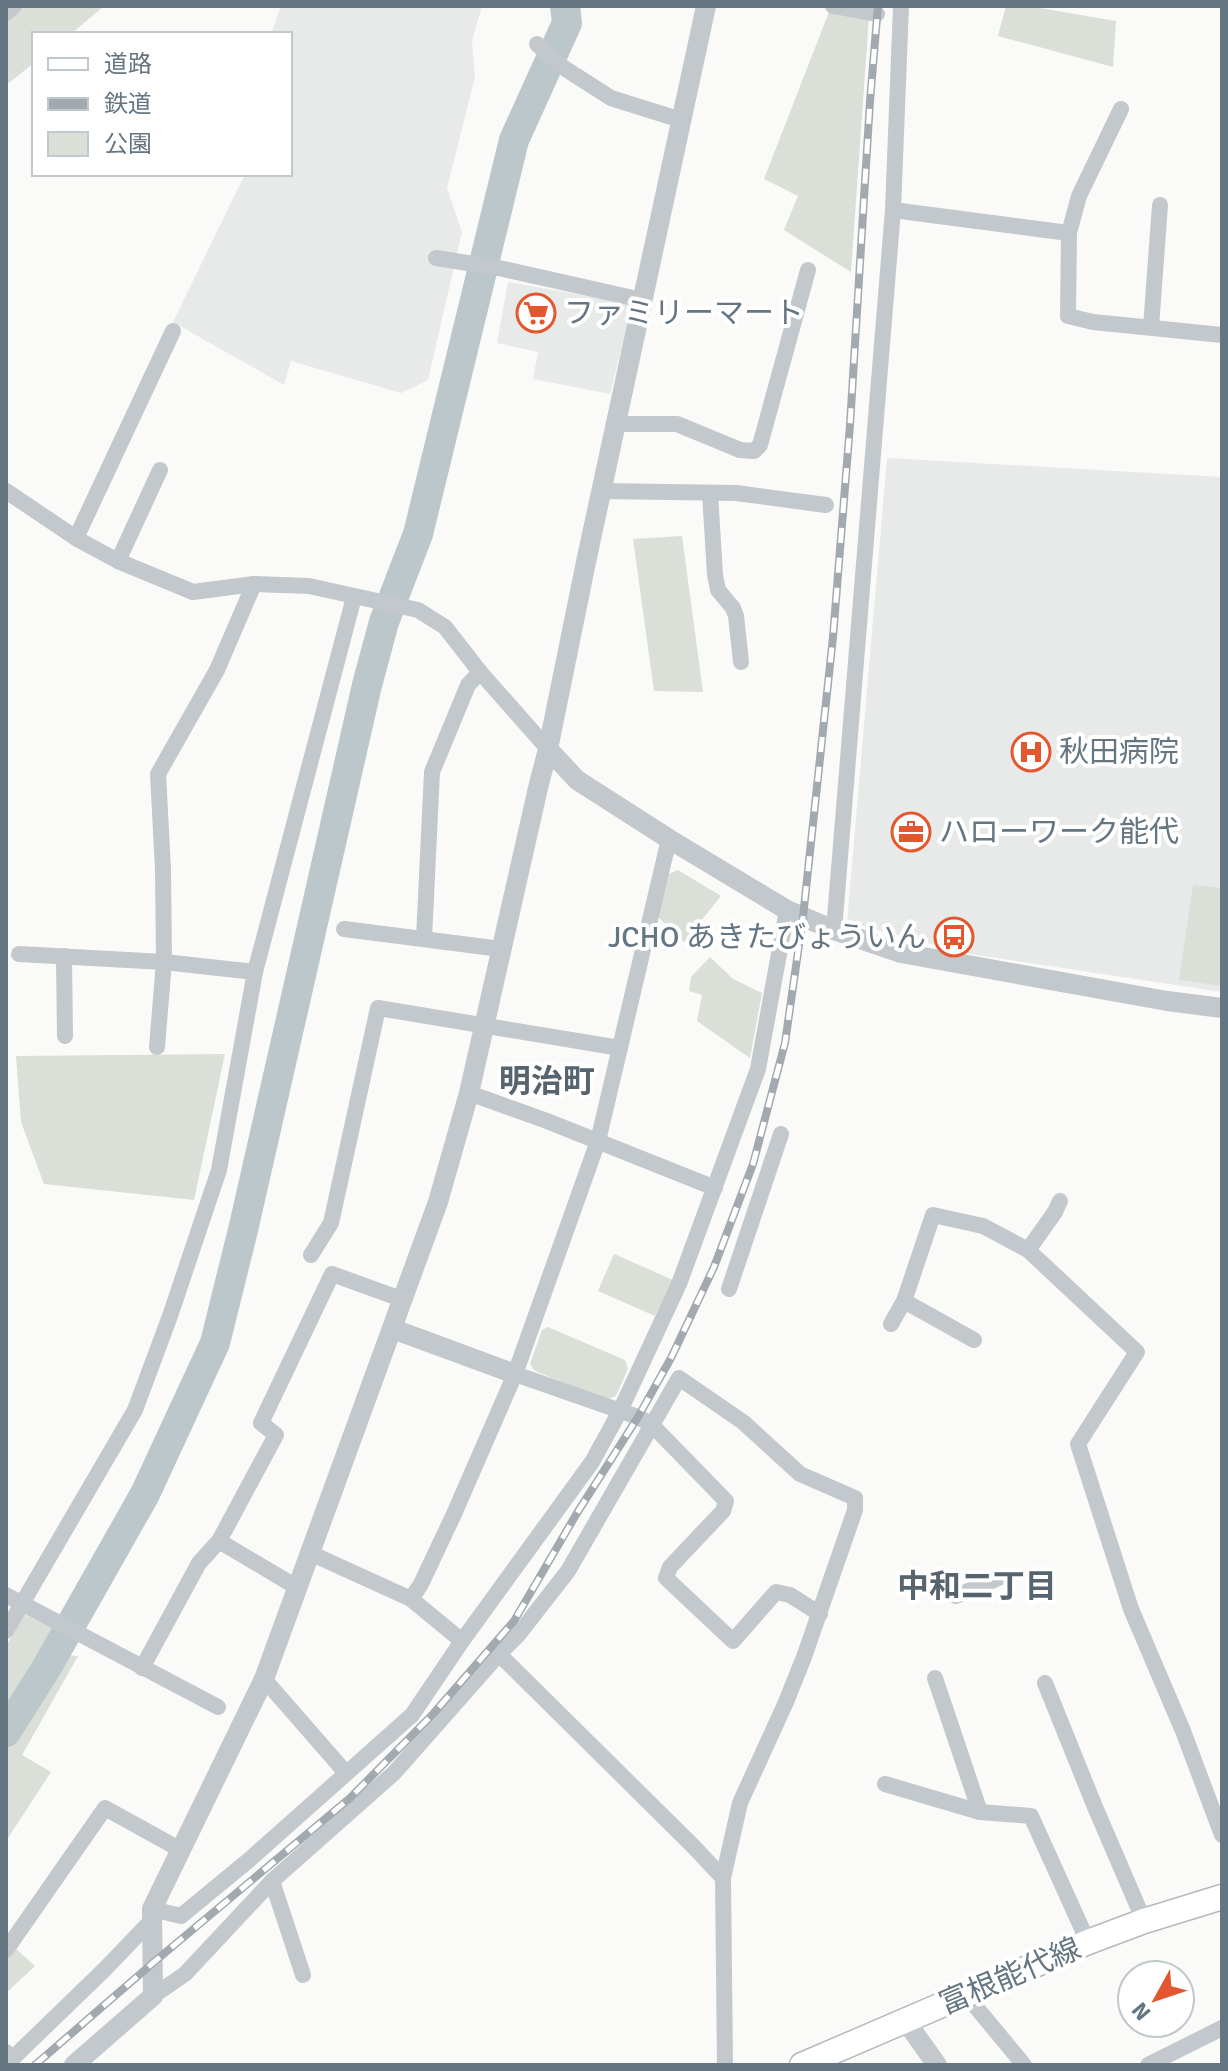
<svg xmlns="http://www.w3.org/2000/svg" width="1228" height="2071" viewBox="0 0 1228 2071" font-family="Signika,'Noto Sans JP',sans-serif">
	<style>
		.built { fill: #e8e9e9 }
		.green { fill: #dadfd7 }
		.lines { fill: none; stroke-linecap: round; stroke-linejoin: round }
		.river { stroke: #bbc7cb; stroke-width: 30 }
		.secondary-casing { stroke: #b3babf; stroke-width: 27 }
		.minor { stroke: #c3c8cc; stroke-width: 16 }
		.tertiary { stroke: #c3c8cc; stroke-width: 20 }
		.secondary { stroke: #fff; stroke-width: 24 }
		.rail-casing { stroke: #a2aab0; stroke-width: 8 }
		.rail { stroke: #fff; stroke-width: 5; stroke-dasharray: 15; stroke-linecap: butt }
		.labels { text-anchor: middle; stroke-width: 8; stroke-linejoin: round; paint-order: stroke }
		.poi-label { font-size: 30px; fill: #657683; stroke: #fff; text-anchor: start }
		.street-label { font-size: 30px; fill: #657683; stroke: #fff }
		.neighbourhood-label { font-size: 32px; font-weight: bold; fill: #57646e; stroke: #fff }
	</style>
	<rect width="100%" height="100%" fill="#fafaf8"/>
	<!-- built -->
	<g class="built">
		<polygon points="281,6 482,6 472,41 475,77 447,188 462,232 428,380 401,393 291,361 284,385 173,322 245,174 290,174 290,34 271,34"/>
		<polygon points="508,282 633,304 610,394 533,379 538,352 497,343"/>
		<polygon points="887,458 1222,477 1222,992 970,954 847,922"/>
	</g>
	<!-- green -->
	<g class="green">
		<polygon points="6,6 104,6 71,34 34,34 34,63 6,85"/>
		<polygon points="1006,6 1028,6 1116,21 1113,67 998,36"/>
		<polygon points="829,12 869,16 851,272 784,230 798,196 764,179"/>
		<polygon points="682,536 703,692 654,691 633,539"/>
		<polygon points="678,870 721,896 684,942 658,917 669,874"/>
		<polygon points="1193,885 1222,888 1222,986 1179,980"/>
		<polygon points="710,957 733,979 762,993 750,1058 697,1021 702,995 689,991 691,977"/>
		<polygon points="225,1054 194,1200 44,1184 21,1122 16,1056"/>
		<polygon points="614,1254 673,1280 655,1316 598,1291"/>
		<polygon points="548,1327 625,1360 628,1369 616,1396 605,1400 535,1371 530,1364 542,1330"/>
		<polygon points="24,1614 61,1632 48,1654 78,1656 22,1755 51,1772 6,1841 6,1646"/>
		<polygon points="14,1947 35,1966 6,1993 6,1958"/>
	</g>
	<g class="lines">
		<!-- river -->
		<polyline class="river" points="6,1732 47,1667 145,1494 215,1343 243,1230 367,685 384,622 418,534 514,140 567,23 565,6"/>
		<defs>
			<polyline id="secondary" points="802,2065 1088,1942 1144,1921 1222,1897"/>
		</defs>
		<!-- secondary casing -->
		<use href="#secondary" class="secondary-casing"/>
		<!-- minor -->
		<g class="minor">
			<polyline points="833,6 877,14"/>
			<polyline points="6,13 14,6"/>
			<polyline points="537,44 561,66 611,98 681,120"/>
			<polyline points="1121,109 1079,196 1069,233 1068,316 1093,322 1222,335"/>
			<polyline points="893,210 1069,233"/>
			<polyline points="436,258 499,268 642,300"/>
			<polyline points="1151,327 1160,205"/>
			<polyline points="615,424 677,424 740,450 754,451 760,445 808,270"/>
			<polyline points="6,491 79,540 118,561 193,592 254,584 309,586 418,610 445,627 480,672 548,749"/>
			<polyline points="601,491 736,493 826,505"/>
			<polyline points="710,493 715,575 718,590 733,608 736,616 741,662"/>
			<polyline points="76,538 173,331"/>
			<polyline points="118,561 160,470"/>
			<polyline points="344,929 501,949"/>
			<polyline points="834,930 893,210 901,6"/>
			<polyline points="424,938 432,772 468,685 480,672"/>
			<polyline points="19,954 164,962 255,972"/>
			<polyline points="64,956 65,1036"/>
			<polyline points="157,1047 164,962 163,869 158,774 217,670 254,584"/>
			<polyline points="469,1093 547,1121 715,1188"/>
			<polyline points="1028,1250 1055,1212 1060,1201"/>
			<polyline points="311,1255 331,1223 378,1008 620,1048"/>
			<polyline points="729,1289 781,1134"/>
			<polyline points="904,1301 974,1340"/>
			<polyline points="891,1324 904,1301 933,1215 983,1226 1028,1250 1137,1352 1078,1444 1131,1609 1183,1731 1222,1835"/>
			<polyline points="515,1374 638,1417 652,1425 726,1501 723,1511 670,1567 666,1578 733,1641 776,1592 790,1595 820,1614"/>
			<polyline points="219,1541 276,1435 261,1423 332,1274 404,1300"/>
			<polyline points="310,1553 411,1599 462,1641"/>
			<polyline points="6,1595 218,1707"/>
			<polyline points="956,1596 1001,1577"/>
			<polyline points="411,1599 421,1584 454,1514 515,1374 598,1141 669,839"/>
			<polyline points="6,1631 135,1410 170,1316 219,1170 255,972 354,597"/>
			<polyline points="142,1668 199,1563 219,1541 293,1585 297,1590"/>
			<polyline points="935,1678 980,1812"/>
			<polyline points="264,1679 346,1773"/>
			<polyline points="1045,1683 1095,1807 1144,1921"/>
			<polyline points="885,1784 980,1812 1031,1816 1088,1942"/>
			<polyline points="723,1878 694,1847 499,1654 518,1635 568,1571 679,1378 743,1422 800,1474 855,1498 855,1510 804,1657 786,1702 740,1803 723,1878 725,2065"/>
			<polyline points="272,1881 303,1975"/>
			<polyline points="152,1909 181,1916 249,1860 412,1715 462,1641 592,1462 620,1411 679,1284 758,1069 787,910"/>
			<polyline points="6,1950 105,1808 181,1850"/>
			<polyline points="966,1995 1024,2065"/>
			<polyline points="153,1996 185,1974 272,1881 394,1773 499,1654"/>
			<polyline points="6,2052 13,2058 105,1969 152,1920"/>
			<polyline points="1148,2065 1222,2028"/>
		</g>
		<!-- tertiary -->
		<g class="tertiary">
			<polyline points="548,749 577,780 669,839 787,910 834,930 901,953 1167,1001 1222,1008"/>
			<polyline points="393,1329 515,1374"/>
			<polyline points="905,2020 937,2065"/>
			<polyline points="74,2065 153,1996 152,1909 264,1679 438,1202 469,1093 538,788 548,749 586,562 706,6"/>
		</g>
		<!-- secondary -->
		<use href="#secondary" class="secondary"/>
		<defs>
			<polyline id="rail" points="35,2065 154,1962 350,1798 433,1714 514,1621 577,1513 638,1417 671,1358 714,1267 753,1164 785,1043 803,917 833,637 850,425 870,101 878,6"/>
		</defs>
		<!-- rail casing -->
		<use href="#rail" class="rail-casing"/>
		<!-- rail -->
		<use href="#rail" class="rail"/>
	</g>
	<!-- icons -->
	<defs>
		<symbol id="supermarket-ring" viewBox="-11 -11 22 22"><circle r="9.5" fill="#fff" stroke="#e4572e" stroke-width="1.5"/><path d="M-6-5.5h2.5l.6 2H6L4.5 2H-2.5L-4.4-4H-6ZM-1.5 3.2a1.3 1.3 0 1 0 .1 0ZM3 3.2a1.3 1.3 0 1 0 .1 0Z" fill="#e4572e"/></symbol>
		<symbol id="hospital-ring" viewBox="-11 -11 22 22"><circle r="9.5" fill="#fff" stroke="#e4572e" stroke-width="1.5"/><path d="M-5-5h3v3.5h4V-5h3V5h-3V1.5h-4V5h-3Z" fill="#e4572e"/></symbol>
		<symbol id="office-ring" viewBox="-11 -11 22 22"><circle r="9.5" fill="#fff" stroke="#e4572e" stroke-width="1.5"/><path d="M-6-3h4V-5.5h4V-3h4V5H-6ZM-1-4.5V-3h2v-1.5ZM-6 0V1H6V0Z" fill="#e4572e"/></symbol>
		<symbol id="bus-ring" viewBox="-11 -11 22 22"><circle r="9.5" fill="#fff" stroke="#e4572e" stroke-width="1.5"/><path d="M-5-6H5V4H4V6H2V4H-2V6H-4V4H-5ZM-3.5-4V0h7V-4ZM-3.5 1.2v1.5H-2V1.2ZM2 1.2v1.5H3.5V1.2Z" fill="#e4572e"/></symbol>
	</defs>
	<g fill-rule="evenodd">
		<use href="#supermarket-ring" x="514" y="291" width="44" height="44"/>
		<use href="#hospital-ring" x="1009" y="730" width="44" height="44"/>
		<use href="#office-ring" x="889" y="810" width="44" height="44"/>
		<use href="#bus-ring" x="932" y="915" width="44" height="44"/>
	</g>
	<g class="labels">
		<!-- poi labels -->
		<g class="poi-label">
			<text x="564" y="323">ファミリーマート</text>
			<text x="1059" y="762">秋田病院</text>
			<text x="939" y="842">ハローワーク能代</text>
			<text x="926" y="947" text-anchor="end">JCHO あきたびょういん</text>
		</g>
		<!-- street labels -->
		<g class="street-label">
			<text transform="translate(1010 1976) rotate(-23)" y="10">富根能代線</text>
		</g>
		<!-- neighbourhood labels -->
		<g class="neighbourhood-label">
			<text x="547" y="1092">明治町</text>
			<text x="977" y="1597">中和二丁目</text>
		</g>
	</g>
	<!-- border -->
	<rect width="1228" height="2071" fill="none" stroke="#657683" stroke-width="16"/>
	<!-- legend -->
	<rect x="32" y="32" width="260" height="144" fill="#ffffff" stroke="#c1c8cd" stroke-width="2"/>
	<rect x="48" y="58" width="40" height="12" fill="#ffffff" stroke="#c1c8cd" stroke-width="2"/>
	<text x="104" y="72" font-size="24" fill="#657683">道路</text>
	<rect x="48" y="98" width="40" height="12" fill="#a2aab0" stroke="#c1c8cd" stroke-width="2"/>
	<text x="104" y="112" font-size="24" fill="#657683">鉄道</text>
	<rect x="48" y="132" width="40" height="24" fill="#dadfd7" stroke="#c1c8cd" stroke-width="2"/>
	<text x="104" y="152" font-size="24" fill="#657683">公園</text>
	<!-- north arrow -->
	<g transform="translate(1156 1999) rotate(230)"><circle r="38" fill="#ffffff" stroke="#c1c8cd" stroke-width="2"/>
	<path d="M0-6L14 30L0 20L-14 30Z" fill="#e4572e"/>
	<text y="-12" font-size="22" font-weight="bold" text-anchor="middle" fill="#657683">N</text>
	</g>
</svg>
